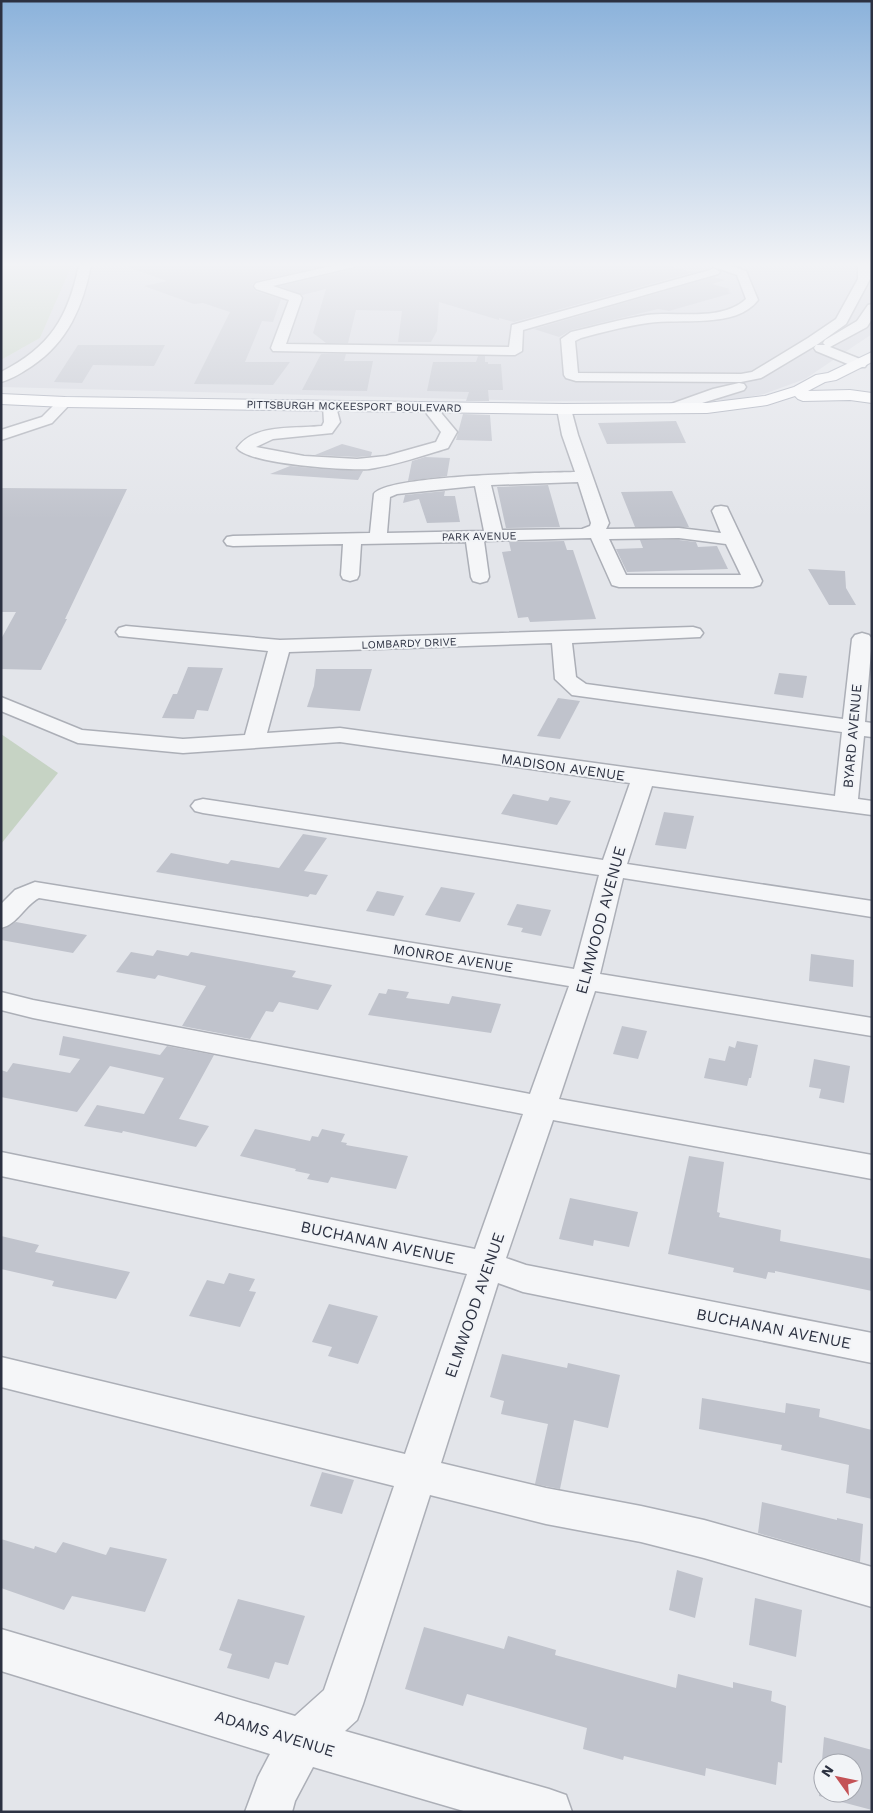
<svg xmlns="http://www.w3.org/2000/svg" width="873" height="1813" viewBox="0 0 873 1813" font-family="'Work Sans',sans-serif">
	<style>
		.built { fill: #d5d7df }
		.green { fill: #c6d3c4 }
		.building { fill: #c0c3cc; fill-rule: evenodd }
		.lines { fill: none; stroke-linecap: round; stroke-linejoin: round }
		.minor-casing { stroke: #acafb7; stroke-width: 3 }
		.major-casing { stroke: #a3a8b5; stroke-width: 2 }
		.minor { fill: #f5f6f8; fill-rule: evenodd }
		.major { fill: #fff; fill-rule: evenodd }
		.labels { text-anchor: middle; stroke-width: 4; stroke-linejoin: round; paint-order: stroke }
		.far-street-label { font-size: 11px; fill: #2c3141; stroke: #f2f4f7 }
		.street-label { font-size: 14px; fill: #2c3141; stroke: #f2f4f7 }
		.near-street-label { font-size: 16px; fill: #2c3141; stroke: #f2f4f7 }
	</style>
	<rect width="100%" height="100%" fill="#e3e5ea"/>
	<!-- built -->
	<polygon class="built" points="72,265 872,265 872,334 805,379 764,394 732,400 543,401 1,387 1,360 40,338"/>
	<!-- green -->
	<g class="green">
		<polygon points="1,265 72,265 40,338 1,360"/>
		<polygon points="1,734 58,773 1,844"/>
	</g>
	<!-- building -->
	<g class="building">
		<polygon points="130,265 329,265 256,281 252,285 255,291 281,299 273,322 262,321 245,362 290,362 273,385 194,384 230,312 203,303 194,304 144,286 167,281 130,268"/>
		<polygon points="358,265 665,265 694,272 514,322 499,318 499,320 439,302 437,331 431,342 398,342 402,311 356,310 348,343 326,343 313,333 326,289 302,295 280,286 354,269"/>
		<polygon points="713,277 725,280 712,284 730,289 727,290 731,291 727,292 732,293 669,311 658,309 571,330 559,337 534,329"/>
		<polygon points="78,345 165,345 154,366 93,365 82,383 54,382"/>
		<polygon points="321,354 346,354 344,361 373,361 367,391 302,390"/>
		<polygon points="478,356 485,356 485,362 488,362 488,364 501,364 503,390 488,390 489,401 466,401 469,392 427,391 433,362 476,362"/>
		<polygon points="463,414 490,415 492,441 456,440"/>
		<polygon points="676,421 686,443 607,444 598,423"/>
		<polygon points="342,444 372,452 371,456 357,457 315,455"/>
		<polygon points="425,457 450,458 447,476 408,481 412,461"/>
		<polygon points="290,466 321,469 363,471 358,480 270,474"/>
		<polygon points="548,485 560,527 506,528 497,487"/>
		<polygon points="1,488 127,489 65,619 67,619 41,670 1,669 1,639 16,612 1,612"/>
		<polygon points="445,491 444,496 455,496 460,522 427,523 419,499 403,503 405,495"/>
		<polygon points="672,491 689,527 635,527 621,492"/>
		<polygon points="640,540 679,540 696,542 698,547 717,546 728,569 627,572 616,549 643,548"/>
		<polygon points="564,541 567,550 573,550 596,619 530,622 528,617 518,618 502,552 511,551 509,542"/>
		<polygon points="808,569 845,571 846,588 856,605 829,605"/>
		<polygon points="188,667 223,668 208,711 197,710 194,719 162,718 173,694 177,694"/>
		<polygon points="316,669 372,669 360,711 307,707 314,686"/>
		<polygon points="779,673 807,676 803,698 774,694"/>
		<polygon points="558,698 580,701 560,739 537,736"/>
		<polygon points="513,794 548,801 550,797 571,801 557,825 501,814"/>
		<polygon points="664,812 694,816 686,849 655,845"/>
		<polygon points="303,834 327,838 304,871 328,875 316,895 310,894 308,897 156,872 171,853 228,864 231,860 279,868"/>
		<polygon points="441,887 475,893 460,922 425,915"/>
		<polygon points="377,891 404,896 394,916 366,911"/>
		<polygon points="517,904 551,910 541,936 521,932 523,928 507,925"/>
		<polygon points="16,922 87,935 73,953 1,940 1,930"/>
		<polygon points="157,950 188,956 191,952 296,971 292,977 332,985 318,1010 279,1002 273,1012 266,1011 250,1039 182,1026 206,986 158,975 155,979 116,972 131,952 153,956"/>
		<polygon points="811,954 854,960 853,987 809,981"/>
		<polygon points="388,989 409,992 406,998 449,1004 452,996 501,1004 491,1033 368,1015 379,993 386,994"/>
		<polygon points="622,1026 647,1031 638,1059 613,1054"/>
		<polygon points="63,1036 160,1055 167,1046 214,1055 179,1119 209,1126 196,1147 123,1131 122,1133 84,1126 97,1105 144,1114 164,1078 110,1066 77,1112 1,1097 1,1070 7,1072 13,1063 70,1073 80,1059 59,1055"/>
		<polygon points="737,1041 758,1045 751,1078 749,1078 747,1086 704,1078 709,1058 725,1061 729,1046 735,1048"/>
		<polygon points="814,1059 850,1066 844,1103 819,1098 821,1089 809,1087"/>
		<polygon points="255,1129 310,1141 312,1136 318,1137 322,1129 345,1134 341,1142 347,1143 346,1145 408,1156 396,1189 331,1177 328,1183 307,1179 310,1174 295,1171 296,1169 240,1156"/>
		<polygon points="689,1156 724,1162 717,1212 720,1213 719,1217 781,1230 780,1241 872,1259 872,1291 775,1271 775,1273 768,1272 766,1279 733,1272 734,1268 668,1254"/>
		<polygon points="570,1198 638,1212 629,1247 594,1240 593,1246 559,1239"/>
		<polygon points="1,1236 39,1245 35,1252 130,1272 116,1299 52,1286 54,1281 1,1269"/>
		<polygon points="229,1273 255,1279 249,1291 256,1292 240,1327 189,1316 207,1280 224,1284"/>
		<polygon points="329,1304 378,1316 358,1364 328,1356 332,1347 312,1342"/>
		<polygon points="502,1354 567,1368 568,1363 620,1375 608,1428 574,1420 560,1489 535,1484 548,1424 501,1414 504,1401 490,1397"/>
		<polygon points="702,1398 785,1413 786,1403 820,1409 819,1417 872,1430 872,1499 846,1493 849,1465 781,1450 782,1445 699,1429"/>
		<polygon points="322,1472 354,1480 342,1514 310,1506"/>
		<polygon points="762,1502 837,1520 837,1518 863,1524 860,1562 758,1533"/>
		<polygon points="1,1539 34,1549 35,1546 56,1553 63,1542 106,1555 110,1547 167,1559 145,1612 72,1596 64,1610 1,1588"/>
		<polygon points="677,1570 703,1578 695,1618 669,1610"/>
		<polygon points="755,1598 802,1610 796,1657 749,1645"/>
		<polygon points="238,1599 305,1616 288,1665 275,1662 269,1679 227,1668 232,1654 219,1650"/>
		<polygon points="424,1627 504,1649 508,1636 556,1650 555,1655 676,1688 678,1674 733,1688 733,1682 772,1691 771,1701 786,1706 782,1763 778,1762 776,1785 706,1768 705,1776 624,1756 623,1760 583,1749 587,1728 467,1694 463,1706 405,1689"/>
		<path d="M824,1737L872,1750V1810L819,1796ZM823,1763H853V1793H823Z"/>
	</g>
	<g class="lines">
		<defs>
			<g id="minor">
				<path d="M79,265H91C83,306 68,342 32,366C23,372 12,379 1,382V372C50,347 68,318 79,265Z"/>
				<polygon points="336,265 356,265 354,267 273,286 300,295 302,298 286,344 509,347 512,325 710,270 714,268 720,272 718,274 523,330 522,351 515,355 273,351 271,348 289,300 256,289 254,286 256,283"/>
				<path d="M712,265H729L746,271L758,300C736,329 681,318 648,323C626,326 603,332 581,338L575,341L578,373L741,374L752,372L808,338L836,319L858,279V265H870V279L846,324L818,344L761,378L741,382L576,381L566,378L564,375L561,339L571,332C597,326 622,319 647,315C678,311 721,322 746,299L737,275L714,267Z"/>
				<polygon points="872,304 872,319 867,327 830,347 865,361 867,364 865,367 855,367 816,351 814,348 816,345 825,345 823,343 825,340 857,321 868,305"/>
				<polygon points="739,383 744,384 746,387 744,390 673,412 668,411 666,408 668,405 713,389"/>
				<polygon points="65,398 70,399 72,402 52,423 1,440 1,430 42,417 60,399"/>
				<path d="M330,402L335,403L340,422L332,433L273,439L256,447L304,456L357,459L386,456L436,442L441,432L427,414L425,407L427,404H437L442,414L457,432L448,448C422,456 396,465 369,469C348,471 248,464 237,448C255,423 295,429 322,426L324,422L323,406L325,403Z"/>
				<path d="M564,405L569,406L571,409L578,435L609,523L606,529L679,528L721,533L712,511L715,507L721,506L727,507L762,581L760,585L753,587H619L612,585L591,538L484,541L489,577L487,581L480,583L473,581L471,577L466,542L361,544L359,575L357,579L350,581L343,579L341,575L343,544L233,546L227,545L224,541L227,537L233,536L370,533L374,494C386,475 545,473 575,472L562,435L557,409L559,406ZM578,482L591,523L590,526L582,529L502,530L491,485ZM475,486L484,531L387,533L390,497L397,494ZM679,538L726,544L741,575H626L609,539Z"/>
				<path d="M126,626L280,640L693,627L700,629L703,633L700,637L572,643L576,677L586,684L843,719L852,639L855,635L862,633L869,635L872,639L865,722L872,723V737L864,736L858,799L872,801V815L652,786L627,864L872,901V917L623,878L600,974L872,1018V1036L595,991L559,1099L872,1155V1179L553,1120L506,1258L526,1265L872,1333V1363L523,1292L498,1283L441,1463L546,1488L641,1506L704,1520L872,1567V1607L704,1558L641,1542L546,1524L430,1495L363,1704L357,1720L345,1731L549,1789L566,1795L572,1812H467L313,1767L295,1801L292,1812H245L258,1777L270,1754L1,1671V1629L295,1716L324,1690L394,1486L1,1387V1357L405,1454L467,1274L1,1176V1152L475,1249L523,1114L33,1018L1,1010V992L33,1000L530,1094L569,986L39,898C24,906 18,924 1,928V904L15,890L35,882L574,969L599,875L203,813L195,811L191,806L195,801L203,799L603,860L630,783L340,742L183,753L78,743L1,711V697L82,730L183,739L245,735L268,651L119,636L116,632L119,628ZM552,643L555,679L572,695L842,732L835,796L340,728L267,733L289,652Z"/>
			</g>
			<polygon id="major" points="872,352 872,362 836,380 825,382 808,391 850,390 872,393 872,403 850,400 803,401 798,399 795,396 767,405 707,413 564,414 65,407 1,404 1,394 65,397 564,404 707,403 765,396 794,387 816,375 828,373"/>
		</defs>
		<!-- minor casing -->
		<use href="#minor" class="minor-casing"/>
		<!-- major casing -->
		<use href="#major" class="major-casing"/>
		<!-- minor -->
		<use href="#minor" class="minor"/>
		<!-- major -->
		<use href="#major" class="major"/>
	</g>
	<!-- sky -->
	<linearGradient id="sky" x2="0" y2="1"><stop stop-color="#8bb2db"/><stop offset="0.51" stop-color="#f2f3f6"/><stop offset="1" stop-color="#f2f3f6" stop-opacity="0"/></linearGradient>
	<rect width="873" height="519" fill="url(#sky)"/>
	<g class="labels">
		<!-- far-street labels -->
		<g class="far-street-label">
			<text transform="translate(354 406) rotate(1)" y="4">PITTSBURGH MCKEESPORT BOULEVARD</text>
			<text transform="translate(479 536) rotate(-1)" y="4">PARK AVENUE</text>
			<text transform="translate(409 643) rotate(-2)" y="4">LOMBARDY DRIVE</text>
		</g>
		<!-- street labels -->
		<g class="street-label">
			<text transform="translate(852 736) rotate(-85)" y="5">BYARD AVENUE</text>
			<text transform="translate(563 767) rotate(8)" y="5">MADISON AVENUE</text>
			<text transform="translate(453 958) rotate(9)" y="5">MONROE AVENUE</text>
		</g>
		<!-- near-street labels -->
		<g class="near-street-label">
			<text transform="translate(600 920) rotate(-75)" y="6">ELMWOOD AVENUE</text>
			<text transform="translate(378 1242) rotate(12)" y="6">BUCHANAN AVENUE</text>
			<text transform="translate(474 1305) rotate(-71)" y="6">ELMWOOD AVENUE</text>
			<text transform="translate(774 1328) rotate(11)" y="6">BUCHANAN AVENUE</text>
			<text transform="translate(275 1733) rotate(17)" y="6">ADAMS AVENUE</text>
		</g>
	</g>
	<!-- border -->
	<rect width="873" height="1813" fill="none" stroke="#2c3141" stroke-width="5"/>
	<!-- north arrow -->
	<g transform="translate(838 1778) rotate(303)"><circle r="24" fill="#f2f4f7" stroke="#a3a6ae"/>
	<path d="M0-4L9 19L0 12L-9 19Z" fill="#c45256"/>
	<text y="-8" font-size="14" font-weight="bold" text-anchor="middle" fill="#2c3141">N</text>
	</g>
</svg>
